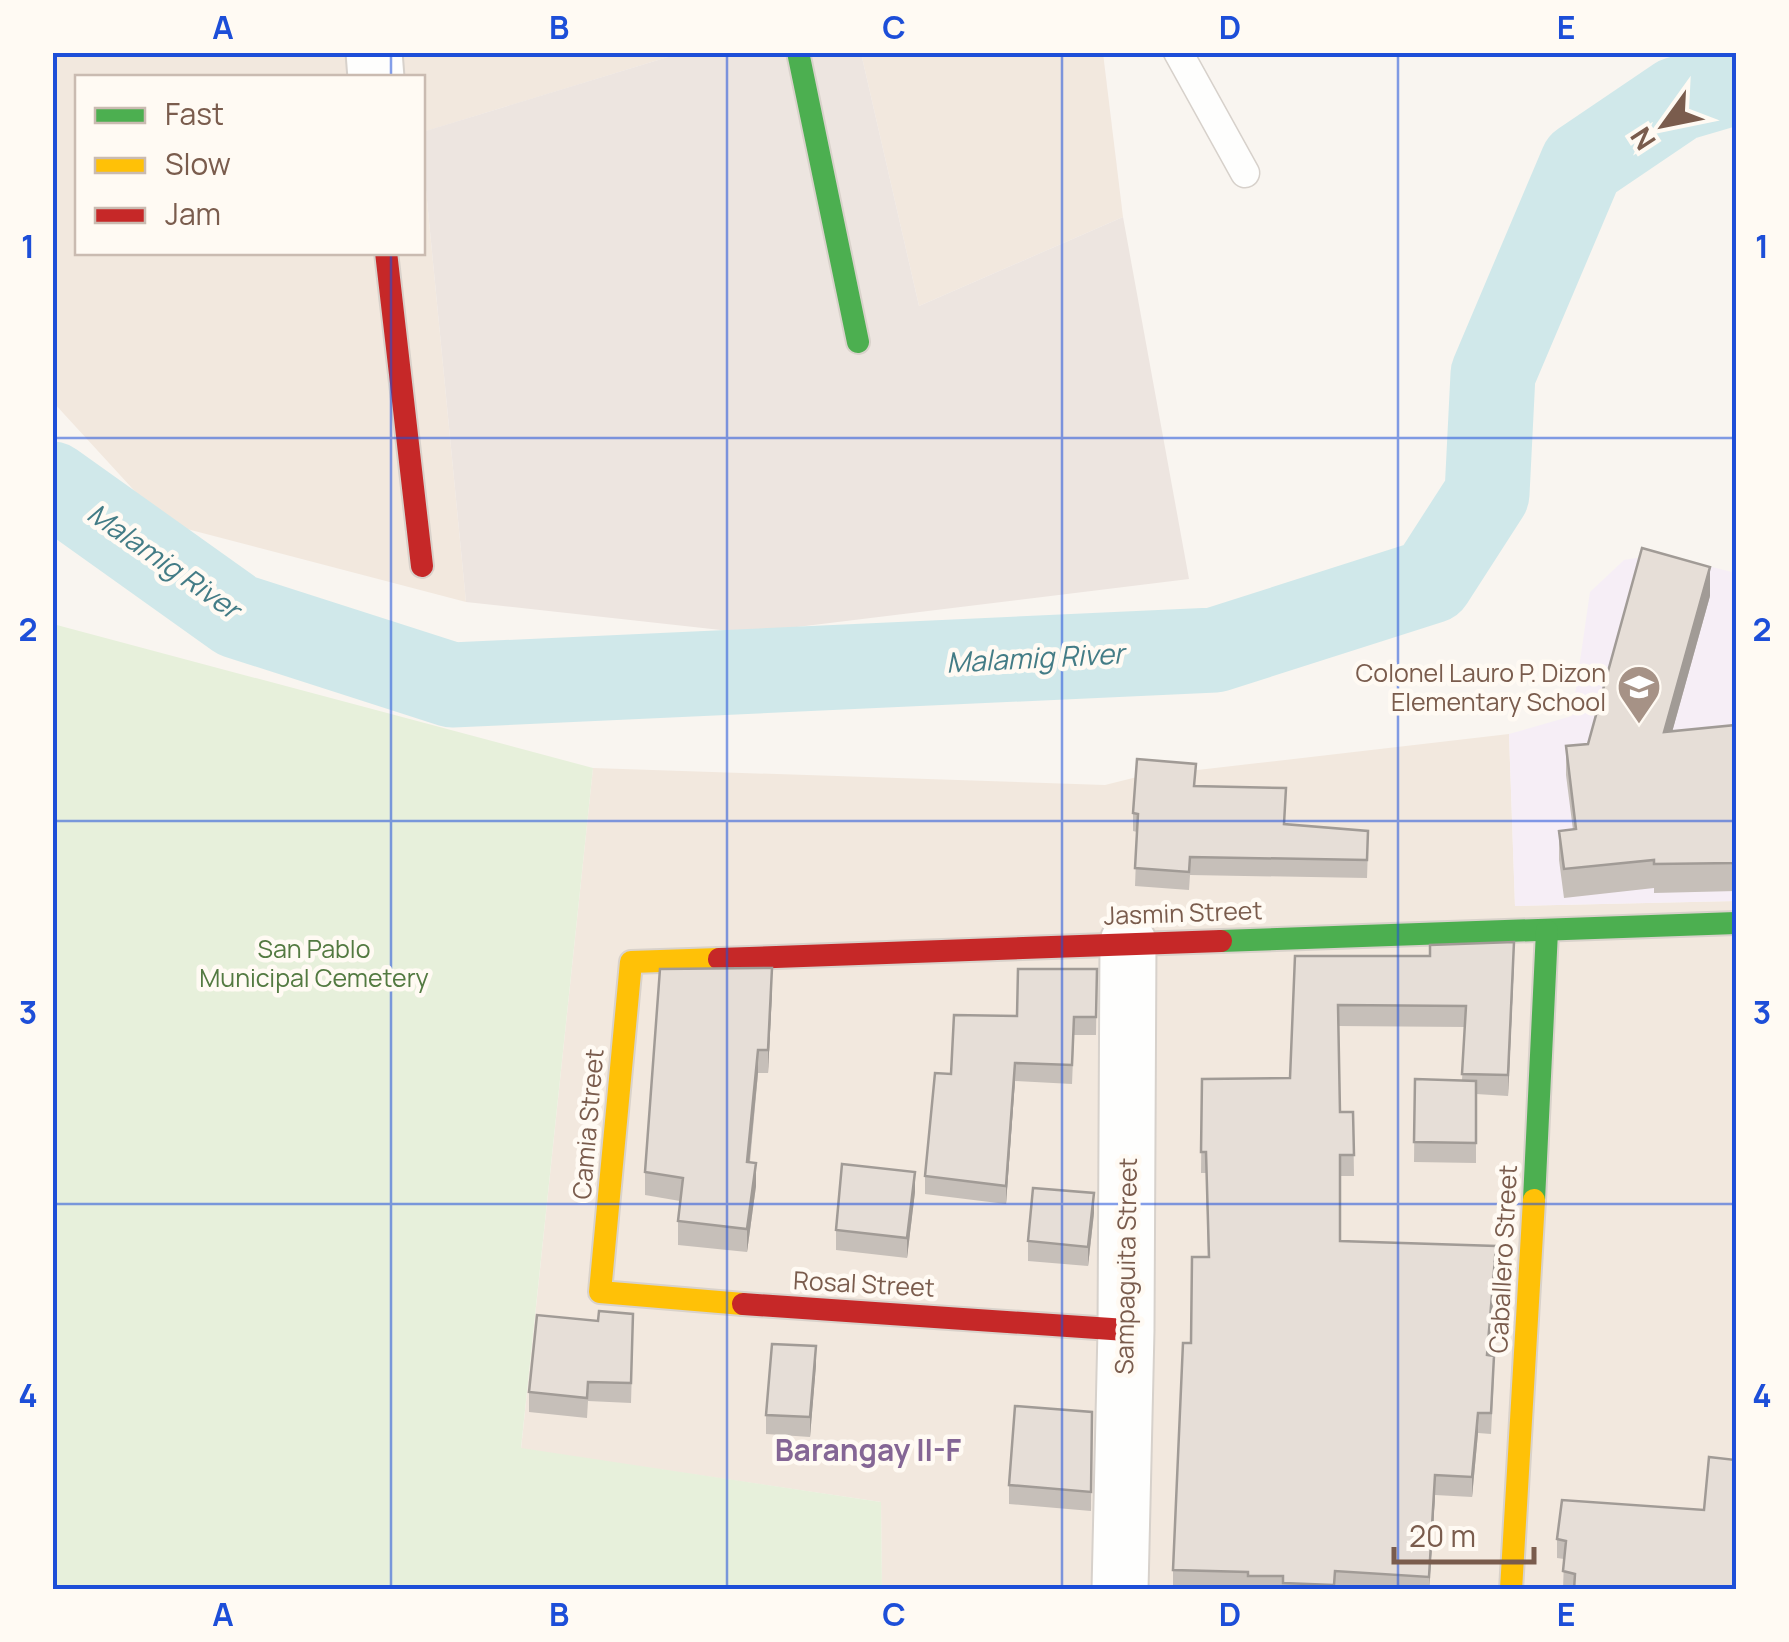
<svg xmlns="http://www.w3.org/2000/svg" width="1789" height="1642" viewBox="0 0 1789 1642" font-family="Manrope,sans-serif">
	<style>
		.residential { fill: #f2e8de }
		.industrial { fill: #ede5e0 }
		.education { fill: #f6eef6 }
		.green { fill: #e7f0db }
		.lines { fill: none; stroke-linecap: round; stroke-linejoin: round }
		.river { stroke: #d0e8ea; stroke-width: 85 }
		.lane-casing { stroke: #d7d1cb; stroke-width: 31 }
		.street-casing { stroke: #d7d1cb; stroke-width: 59 }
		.fast-casing { stroke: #d9d2cb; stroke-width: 26 }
		.slow-casing { stroke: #d9d2cb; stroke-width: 26 }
		.jam-casing { stroke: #d9d2cb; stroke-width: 26 }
		.lane { stroke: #fefefd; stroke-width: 28 }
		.street { stroke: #fefefd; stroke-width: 55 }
		.fast { stroke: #4caf50; stroke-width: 22 }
		.slow { stroke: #ffc107; stroke-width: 22 }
		.jam { stroke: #c62828; stroke-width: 22 }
		.wall { fill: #c6bfb9 }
		.shaded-wall { fill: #a19b96 }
		.building { fill: #e6ded7; stroke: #a19b96; stroke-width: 2.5 }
		.grid { fill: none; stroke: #1d4ed8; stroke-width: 2.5; stroke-opacity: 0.55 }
		.labels { text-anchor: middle; stroke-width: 9; stroke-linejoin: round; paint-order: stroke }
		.poi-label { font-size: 25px; fill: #7a5c4d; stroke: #fffaf3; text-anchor: end }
		.street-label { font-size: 25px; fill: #7a5c4d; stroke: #fffaf3 }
		.park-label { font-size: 25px; fill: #537a41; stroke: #fffaf3 }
		.water-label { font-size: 28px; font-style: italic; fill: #437c86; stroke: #fffaf3 }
		.quarter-label { font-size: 30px; font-weight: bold; fill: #846695; stroke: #fffaf3 }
		.neatline { fill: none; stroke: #1d4ed8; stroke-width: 4 }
		.grid-label { font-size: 32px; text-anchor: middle; font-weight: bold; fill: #1d4ed8 }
	</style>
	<rect width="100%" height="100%" fill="#f9f5f0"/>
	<!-- residential -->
	<g class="residential">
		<polygon points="53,53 681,53 423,132 422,78 78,78 78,252 422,252 423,159 466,602 164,523 53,402"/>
		<polygon points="861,53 1103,53 1123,217 919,306"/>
		<polygon points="1509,734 1515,906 1736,901 1736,1589 882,1589 881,1502 521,1449 593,768 1105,785 1137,777"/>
	</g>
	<!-- industrial -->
	<polygon class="industrial" points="681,53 861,53 919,306 1123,217 1189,579 748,633 466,602 423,159 422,132"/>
	<!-- education -->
	<polygon class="education" points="1660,554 1736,573 1736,901 1515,906 1509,734 1572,716 1590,592 1624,560"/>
	<!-- green -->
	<polygon class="green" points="53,624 593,768 521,1448 881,1502 882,1589 53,1589"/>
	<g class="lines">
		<!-- river -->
		<polyline class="river" points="52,484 237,616 452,685 1215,650 1431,581 1487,494 1493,374 1582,164 1678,99 1736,82"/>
		<defs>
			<polyline id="lane" points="1178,52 1245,173"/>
			<g id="street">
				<polyline points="374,52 376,78"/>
				<polyline points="1120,1590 1126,1330 1128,942"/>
			</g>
			<g id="fast">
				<polyline points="798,52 858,342"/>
				<polyline points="1221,941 1736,923"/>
				<polyline points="1534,1200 1547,931"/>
			</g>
			<g id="slow">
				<polyline points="719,959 631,962 600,1292 743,1304"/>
				<polyline points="1511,1590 1534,1200"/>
			</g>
			<g id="jam">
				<polyline points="386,252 422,566"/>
				<polyline points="719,959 1221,941"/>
				<polyline points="743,1304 1126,1330"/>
			</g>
		</defs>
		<!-- lane casing -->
		<use href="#lane" class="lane-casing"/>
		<!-- street casing -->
		<use href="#street" class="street-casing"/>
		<!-- fast casing -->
		<use href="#fast" class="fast-casing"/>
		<!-- slow casing -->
		<use href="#slow" class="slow-casing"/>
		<!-- jam casing -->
		<use href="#jam" class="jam-casing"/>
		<!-- lane -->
		<use href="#lane" class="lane"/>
		<!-- street -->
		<use href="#street" class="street"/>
		<!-- fast -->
		<use href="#fast" class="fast"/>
		<!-- slow -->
		<use href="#slow" class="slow"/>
		<!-- jam -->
		<use href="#jam" class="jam"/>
	</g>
	<!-- wall -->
	<g class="wall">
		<polygon points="1710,596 1672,732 1736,725 1736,891 1654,893 1654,888 1564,898 1559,860 1559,831 1573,830 1566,775 1566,746 1588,744"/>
		<polygon points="1195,786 1285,824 1368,849 1367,878 1190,875 1189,890 1135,886 1137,832 1133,831 1133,813"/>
		<polygon points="1295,956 1514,962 1508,1096 1476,1094 1476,1163 1414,1162 1415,1079 1462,1080 1465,1027 1338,1026 1340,1112 1353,1112 1354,1176 1340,1176 1340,1241 1496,1266 1488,1355 1494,1376 1491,1434 1478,1433 1472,1497 1435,1495 1429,1590 1173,1590 1173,1570 1191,1343 1208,1257 1206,1173 1201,1173 1202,1079 1290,1078"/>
		<polygon points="1097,969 1096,1035 1074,1035 1072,1084 1015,1081 1006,1204 925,1194 925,1176 951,1074 1017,1016"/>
		<polygon points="772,992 768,1073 758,1073 750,1162 756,1186 747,1252 678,1245 678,1221 680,1201 645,1195 645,1172"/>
		<polygon points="915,1192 907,1258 836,1250 836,1230"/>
		<polygon points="1094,1213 1088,1266 1028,1261 1028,1241"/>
		<polygon points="633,1334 631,1403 588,1401 587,1418 529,1412 529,1392"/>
		<polygon points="816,1365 810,1437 766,1434 766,1415"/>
		<polygon points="1092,1412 1091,1511 1009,1504 1009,1485"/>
		<polygon points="1557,1539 1736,1590 1563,1590 1564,1559 1557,1558"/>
	</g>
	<!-- shaded-wall -->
	<g class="shaded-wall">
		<polygon points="1710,567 1710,596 1664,761 1664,732"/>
		<polygon points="1514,942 1514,962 1508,1096 1508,1075"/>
		<polygon points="772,968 772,992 768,1073 768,1050"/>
		<polygon points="758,1050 758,1073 747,1186 747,1162"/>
		<polygon points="1015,1063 1015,1081 1006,1204 1006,1186"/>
		<polygon points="756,1163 756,1186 747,1252 747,1229"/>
		<polygon points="915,1172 915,1192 907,1258 907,1238"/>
		<polygon points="1094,1193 1094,1213 1088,1266 1088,1247"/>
		<polygon points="1496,1246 1496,1266 1487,1376 1487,1355"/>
		<polygon points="816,1346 816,1365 810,1437 810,1417"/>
		<polygon points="1478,1413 1478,1433 1472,1497 1472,1477"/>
		<polygon points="1435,1475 1435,1495 1429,1590 1429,1577"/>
	</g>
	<!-- building -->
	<g class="building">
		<polygon points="1642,548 1710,567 1664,732 1736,725 1736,863 1654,864 1654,860 1564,869 1559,831 1576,829 1566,746 1588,744"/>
		<polygon points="1137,759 1196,764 1194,786 1286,788 1284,824 1368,831 1367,860 1190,857 1189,872 1135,868 1138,814 1133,813"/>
		<polygon points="1514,942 1508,1075 1462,1074 1466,1006 1338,1005 1340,1112 1353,1112 1354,1155 1340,1155 1340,1241 1496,1246 1487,1355 1494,1356 1491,1413 1478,1413 1472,1477 1435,1475 1429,1577 1335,1571 1334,1585 1283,1583 1283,1576 1248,1576 1248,1572 1173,1570 1183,1343 1191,1343 1192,1257 1209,1257 1206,1152 1201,1152 1202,1079 1290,1078 1295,956 1430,956 1430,945"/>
		<polygon points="772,968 768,1050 758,1050 747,1162 756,1163 747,1229 678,1221 683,1178 645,1172 660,969"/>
		<polygon points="1018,969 1097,969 1096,1017 1074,1017 1072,1065 1015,1063 1006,1186 925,1176 935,1073 951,1074 954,1015 1017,1016"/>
		<polygon points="1415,1079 1476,1081 1476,1143 1414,1142"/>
		<polygon points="842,1164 915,1172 907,1238 836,1230"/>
		<polygon points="1033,1188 1094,1193 1088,1247 1028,1241"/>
		<polygon points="599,1311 633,1314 631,1383 588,1382 587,1398 529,1392 537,1315 598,1321"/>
		<polygon points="772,1344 816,1346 810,1417 766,1415"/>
		<polygon points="1015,1406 1092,1412 1091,1492 1009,1485"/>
		<polygon points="1709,1457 1736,1460 1736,1590 1574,1590 1575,1574 1563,1571 1566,1541 1557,1539 1562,1500 1704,1510"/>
	</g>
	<!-- grid -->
	<path class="grid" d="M391,52V78M727,52V1590M1062,52V1590M1398,52V1590M391,252V1590M52,438H1736M52,821H1736M52,1204H1736"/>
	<!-- icons -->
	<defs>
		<symbol id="school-pin" viewBox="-11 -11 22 30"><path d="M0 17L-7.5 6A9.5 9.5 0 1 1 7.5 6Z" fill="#a69286" stroke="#fffaf3"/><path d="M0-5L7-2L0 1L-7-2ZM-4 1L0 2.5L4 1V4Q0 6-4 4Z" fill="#fff"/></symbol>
	</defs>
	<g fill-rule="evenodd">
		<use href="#school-pin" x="1614" y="662" width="50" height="68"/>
	</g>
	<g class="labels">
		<!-- poi labels -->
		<g class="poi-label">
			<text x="1606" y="682">Colonel Lauro P. Dizon<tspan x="1606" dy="29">Elementary School</tspan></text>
		</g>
		<!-- street labels -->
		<g class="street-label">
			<text transform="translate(1183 913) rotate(-2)" y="9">Jasmin Street</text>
			<text transform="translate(588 1124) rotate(-85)" y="9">Camia Street</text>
			<text transform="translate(1503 1259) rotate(-87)" y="9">Caballero Street</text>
			<text transform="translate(1126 1266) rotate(-89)" y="9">Sampaguita Street</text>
			<text transform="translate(864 1284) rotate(3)" y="9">Rosal Street</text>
		</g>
		<!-- park labels -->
		<g class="park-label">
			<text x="314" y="958">San Pablo<tspan x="314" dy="29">Municipal Cemetery</tspan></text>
		</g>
		<!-- water labels -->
		<g class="water-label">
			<text transform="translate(164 561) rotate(35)" y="10">Malamig River</text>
			<text transform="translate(1035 658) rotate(-3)" y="10">Malamig River</text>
		</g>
		<!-- quarter labels -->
		<g class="quarter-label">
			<text x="868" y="1461">Barangay II-F</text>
		</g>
	</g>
	<!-- border -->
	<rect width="1789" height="1642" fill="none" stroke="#fffaf3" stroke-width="110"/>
	<!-- legend -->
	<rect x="75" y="75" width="350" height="180" fill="#fffaf3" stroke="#cabbb1" stroke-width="2.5"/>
	<rect x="95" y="108" width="50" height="15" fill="#4caf50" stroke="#cabbb1" stroke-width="2.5"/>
	<text x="165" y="125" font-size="30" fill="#7a5c4d">Fast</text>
	<rect x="95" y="158" width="50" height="15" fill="#ffc107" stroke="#cabbb1" stroke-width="2.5"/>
	<text x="165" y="175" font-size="30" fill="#7a5c4d">Slow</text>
	<rect x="95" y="208" width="50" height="15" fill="#c62828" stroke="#cabbb1" stroke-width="2.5"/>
	<text x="165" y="225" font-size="30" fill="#7a5c4d">Jam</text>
	<!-- north arrow -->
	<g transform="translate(1664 125) rotate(237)" stroke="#fffaf3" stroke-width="8" paint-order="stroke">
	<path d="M0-8L18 38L0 25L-18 38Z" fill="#7a5c4d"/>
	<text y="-15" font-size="28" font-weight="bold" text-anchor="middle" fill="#7a5c4d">N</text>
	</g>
	<!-- scale -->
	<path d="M1394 1547v15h140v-15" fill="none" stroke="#7a5c4d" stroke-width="5"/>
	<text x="1409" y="1547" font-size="30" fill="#7a5c4d" stroke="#fffaf3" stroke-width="8" paint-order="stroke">20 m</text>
	<rect x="55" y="55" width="1679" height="1532" class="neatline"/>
	<g class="grid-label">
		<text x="223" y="39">A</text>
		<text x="559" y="39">B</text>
		<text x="894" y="39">C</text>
		<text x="1230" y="39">D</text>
		<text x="1566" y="39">E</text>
		<text x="28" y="258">1</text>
		<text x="1762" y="258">1</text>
		<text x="28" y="641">2</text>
		<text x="1762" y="641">2</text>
		<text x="28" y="1024">3</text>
		<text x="1762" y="1024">3</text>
		<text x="28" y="1407">4</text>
		<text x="1762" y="1407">4</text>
		<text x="223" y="1626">A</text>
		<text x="559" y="1626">B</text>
		<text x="894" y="1626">C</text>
		<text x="1230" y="1626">D</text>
		<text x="1566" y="1626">E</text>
	</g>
</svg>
